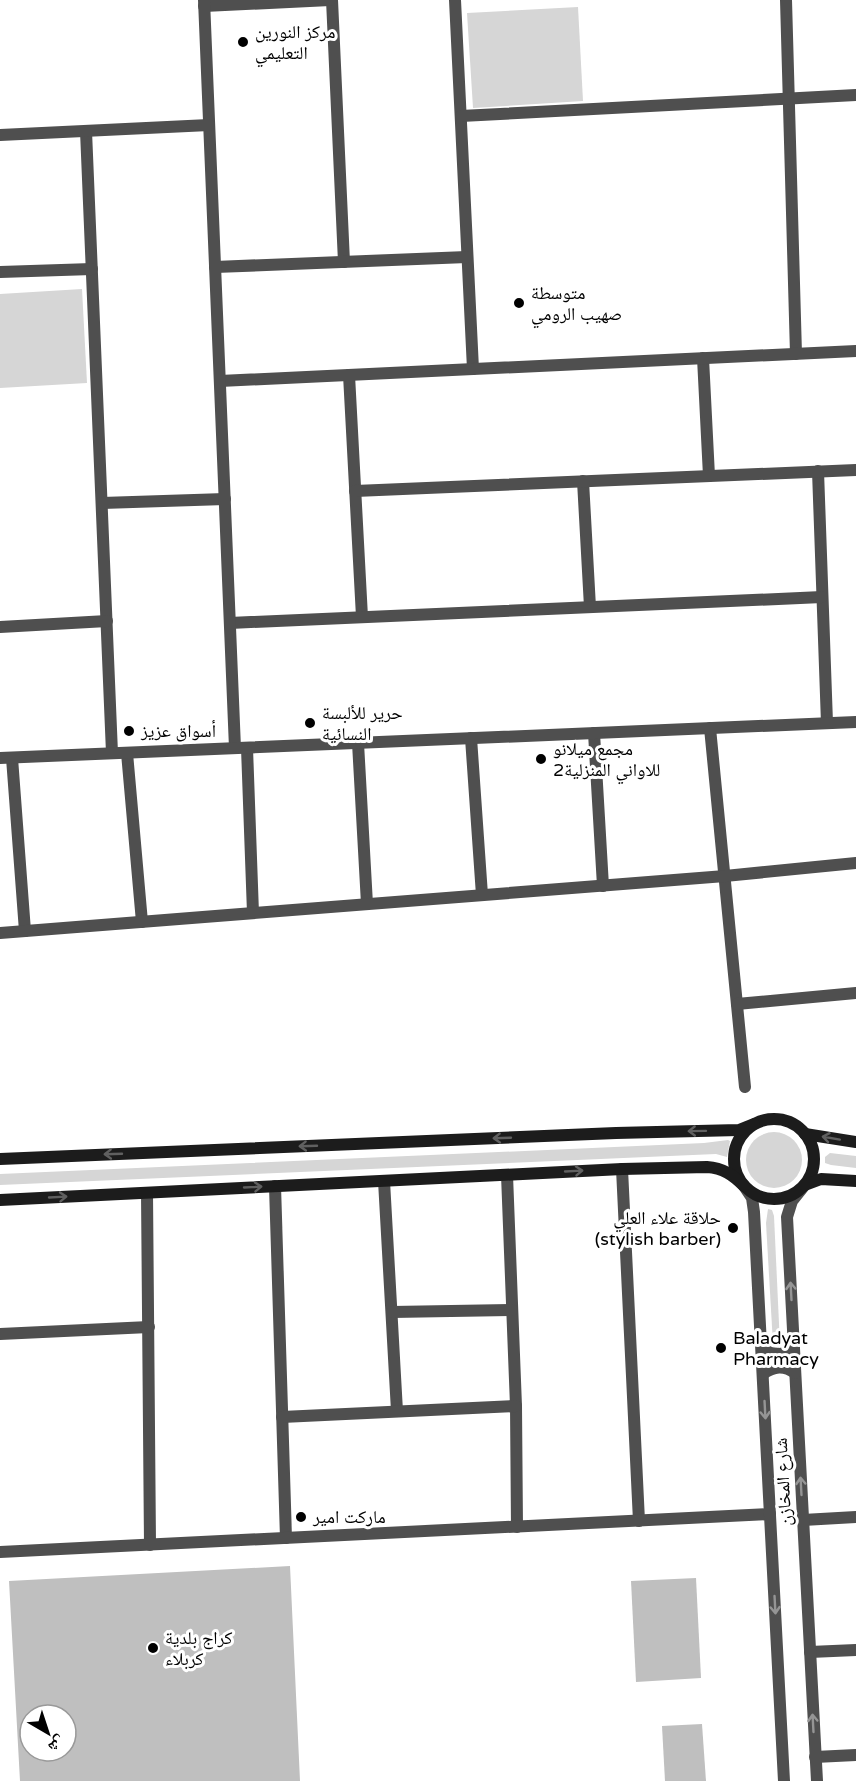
<svg xmlns="http://www.w3.org/2000/svg" width="856" height="1781" viewBox="0 0 856 1781" font-family="'Varela Round','Noto Naskh Arabic',sans-serif">
	<style>
		.green { fill: #d6d6d6 }
		.building { fill: #bfbfbf; fill-rule: evenodd }
		.lines { fill: none; stroke-linecap: round; stroke-linejoin: round }
		.minor { stroke: #4f4f4f; stroke-width: 12 }
		.tertiary { stroke: #4f4f4f; stroke-width: 12 }
		.secondary { stroke: #1c1c1c; stroke-width: 12 }
		.oneway { stroke: #606060 }
		.oneway2 { stroke: #959595 }
		.poi-dot { fill: #000; stroke: #fff; stroke-width: 2 }
		.labels { text-anchor: middle; stroke-width: 6; stroke-linejoin: round; paint-order: stroke }
		.poi-label { font-size: 18px; fill: #000; stroke: #fff; text-anchor: start }
		.street-label { font-size: 18px; fill: #000; stroke: #fff }
	</style>
	<rect width="100%" height="100%" fill="#fff"/>
	<!-- green -->
	<g class="green">
		<polygon points="578,7 583,101 473,108 467,13"/>
		<polygon points="82,289 87,383 0,388 0,294"/>
		<circle cx="774" cy="1160" r="28"/>
		<polygon points="728,1140 730,1141 727,1157 716,1154 0,1185 0,1174 704,1143"/>
		<polygon points="830,1153 856,1156 856,1168 831,1165 825,1163 825,1157"/>
		<polygon points="768,1209 772,1210 774,1216 780,1345 778,1349 774,1349 773,1344 766,1223"/>
	</g>
	<!-- building -->
	<g class="building">
		<path d="M290,1566L300,1781H20L9,1581ZM30,1715H66V1751H30Z"/>
		<polygon points="696,1578 701,1678 636,1682 631,1581"/>
		<polygon points="702,1724 706,1781 665,1781 662,1726"/>
	</g>
	<g class="lines">
		<!-- minor -->
		<g class="minor">
			<polyline points="332,0 344,262"/>
			<polyline points="455,0 473,369"/>
			<polyline points="786,0 796,354"/>
			<polyline points="204,6 330,0"/>
			<polyline points="461,116 856,95"/>
			<polyline points="86,131 112,753"/>
			<polyline points="215,267 467,257"/>
			<polyline points="0,272 92,269"/>
			<polyline points="703,358 709,476"/>
			<polyline points="349,375 362,617"/>
			<polyline points="220,381 856,351"/>
			<polyline points="818,471 827,723"/>
			<polyline points="583,481 590,607"/>
			<polyline points="355,491 856,470"/>
			<polyline points="102,503 225,499"/>
			<polyline points="230,623 822,597"/>
			<polyline points="0,627 107,621"/>
			<polyline points="710,728 745,1087"/>
			<polyline points="594,733 603,886"/>
			<polyline points="471,738 482,895"/>
			<polyline points="358,743 367,904"/>
			<polyline points="247,748 253,913"/>
			<polyline points="127,753 142,922"/>
			<polyline points="12,758 25,931"/>
			<polyline points="0,933 725,876 856,863"/>
			<polyline points="737,1004 856,993"/>
			<polyline points="622,1169 639,1521"/>
			<polyline points="507,1175 516,1406 517,1527"/>
			<polyline points="384,1181 397,1411"/>
			<polyline points="275,1186 286,1538"/>
			<polyline points="147,1193 150,1545"/>
			<polyline points="392,1312 512,1310"/>
			<polyline points="0,1334 149,1327"/>
			<polyline points="282,1417 516,1406"/>
			<polyline points="803,1520 856,1517"/>
			<polyline points="0,1552 770,1514"/>
			<polyline points="810,1652 856,1650"/>
			<polyline points="815,1757 856,1755"/>
		</g>
		<!-- tertiary -->
		<g class="tertiary">
			<polyline points="204,0 235,748"/>
			<polyline points="0,135 209,125"/>
			<polyline points="0,758 856,722"/>
			<polyline points="744,1186 752,1198 754,1212 784,1781"/>
			<polyline points="804,1186 792,1201 787,1217 817,1781"/>
			<path d="M762,1348C773,1356 783,1356 794,1348"/>
			<path d="M763,1374C774,1366 784,1365 795,1373"/>
		</g>
		<!-- secondary -->
		<g class="secondary">
			<circle cx="774" cy="1159" r="40"/>
			<polyline points="805,1134 856,1142"/>
			<polyline points="0,1159 616,1133 739,1130 754,1124"/>
			<polyline points="805,1185 821,1179 856,1181"/>
			<path d="M0,1200L622,1169L707,1167C723,1168 733,1175 744,1186"/>
		</g>
	</g>
	<!-- one-way arrows -->
	<defs><path id="oneway-shaft" d="M-6 0H5M1.5-3L5.5 0L1.5 3" fill="none" stroke-width="1.6" stroke-linecap="round" stroke-linejoin="round" transform="scale(1.5)"/></defs>
	<g class="oneway">
		<use href="#oneway-shaft" transform="translate(697 1131) rotate(179)"/>
		<use href="#oneway-shaft" transform="translate(502 1138) rotate(178)"/>
		<use href="#oneway-shaft" transform="translate(831 1138) rotate(-170)"/>
		<use href="#oneway-shaft" transform="translate(308 1146) rotate(178)"/>
		<use href="#oneway-shaft" transform="translate(113 1154) rotate(178)"/>
		<use href="#oneway-shaft" transform="translate(574 1171) rotate(-3)"/>
		<use href="#oneway-shaft" transform="translate(253 1187) rotate(-3)"/>
		<use href="#oneway-shaft" transform="translate(58 1197) rotate(-3)"/>
	</g>
	<g class="oneway2">
		<use href="#oneway-shaft" transform="translate(791 1291) rotate(-93)"/>
		<use href="#oneway-shaft" transform="translate(765 1410) rotate(87)"/>
		<use href="#oneway-shaft" transform="translate(801 1486) rotate(-93)"/>
		<use href="#oneway-shaft" transform="translate(775 1605) rotate(87)"/>
		<use href="#oneway-shaft" transform="translate(813 1723) rotate(-93)"/>
	</g>
	<!-- markers -->
	<g class="poi-dot">
		<circle cx="243" cy="42" r="6"/>
		<circle cx="519" cy="303" r="6"/>
		<circle cx="310" cy="723" r="6"/>
		<circle cx="129" cy="731" r="6"/>
		<circle cx="541" cy="759" r="6"/>
		<circle cx="733" cy="1228" r="6"/>
		<circle cx="721" cy="1348" r="6"/>
		<circle cx="301" cy="1517" r="6"/>
		<circle cx="153" cy="1648" r="6"/>
	</g>
	<g class="labels">
		<!-- poi labels -->
		<g class="poi-label">
			<text x="255" y="38">مركز النورين<tspan x="255" dy="21">التعليمي</tspan></text>
			<text x="531" y="299">متوسطة<tspan x="531" dy="21">صهيب الرومي</tspan></text>
			<text x="322" y="719">حرير للألبسة<tspan x="322" dy="21">النسائية</tspan></text>
			<text x="141" y="737">أسواق عزيز</text>
			<text x="553" y="755">مجمع ميلانو<tspan x="553" dy="21">للاواني المنزلية2</tspan></text>
			<text x="721" y="1224" text-anchor="end">حلاقة علاء العلي<tspan x="721" dy="21">(stylish barber)</tspan></text>
			<text x="733" y="1344">Baladyat<tspan x="733" dy="21">Pharmacy</tspan></text>
			<text x="313" y="1523">ماركت امير</text>
			<text x="165" y="1644">كراج بلدية<tspan x="165" dy="21">كربلاء</tspan></text>
		</g>
		<!-- street labels -->
		<g class="street-label">
			<text transform="translate(783 1482) rotate(-93)" y="6">شارع المخازن</text>
		</g>
	</g>
	<!-- north arrow -->
	<g transform="translate(48 1733) rotate(141)"><circle r="28" fill="#ffffff" stroke="#999999" stroke-width="1.5"/>
	<path d="M0-4.5L10 22L0 15L-10 22Z" fill="#000000"/>
	<text y="-9" font-size="16" font-weight="bold" text-anchor="middle" fill="#000000">ش</text>
	</g>
</svg>
